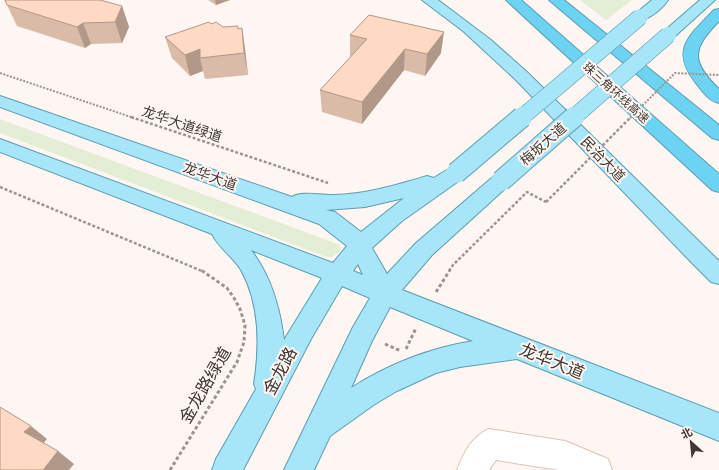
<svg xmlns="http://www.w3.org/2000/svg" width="719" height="470" viewBox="0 0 719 470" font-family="'Exo 2','Noto Sans SC',sans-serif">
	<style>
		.green { fill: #e3eed4 }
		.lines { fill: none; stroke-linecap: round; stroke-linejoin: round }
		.minor-casing { stroke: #e0c2b0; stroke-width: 2 }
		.major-casing { stroke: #5e9caf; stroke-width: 2 }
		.highway-casing { stroke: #5e9caf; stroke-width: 2 }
		.path-far2 { stroke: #9e948f; stroke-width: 2; stroke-dasharray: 2 1.5; stroke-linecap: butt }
		.path-far1 { stroke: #9e948f; stroke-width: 2.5; stroke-dasharray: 3 2; stroke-linecap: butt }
		.path { stroke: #9e948f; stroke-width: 3; stroke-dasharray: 3.5 2.5; stroke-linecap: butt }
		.minor { fill: #fff; fill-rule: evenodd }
		.major { fill: #a7e5f8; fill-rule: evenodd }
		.highway { fill: #6dd3f3; fill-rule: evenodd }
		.major-bridge-far1-casing { stroke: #5e9caf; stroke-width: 17; stroke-linecap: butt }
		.major-bridge-casing { stroke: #5e9caf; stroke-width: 22; stroke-linecap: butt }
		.path-bridge-far1 { stroke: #9e948f; stroke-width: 2; stroke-dasharray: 2 1.5; stroke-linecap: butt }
		.path-bridge { stroke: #9e948f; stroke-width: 2.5; stroke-dasharray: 3 2; stroke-linecap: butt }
		.major-bridge-far1 { stroke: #a7e5f8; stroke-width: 16 }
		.major-bridge { stroke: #a7e5f8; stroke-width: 20 }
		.wall { fill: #dabba8 }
		.shaded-wall { fill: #b29888 }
		.building { fill: #fed9c3; stroke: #b29888 }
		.labels { text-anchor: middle; stroke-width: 4; stroke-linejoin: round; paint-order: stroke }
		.far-street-label { font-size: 12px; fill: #433730; stroke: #fdf6f3 }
		.street-label { font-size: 14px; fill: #433730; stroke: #fdf6f3 }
		.near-street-label { font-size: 17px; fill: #433730; stroke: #fdf6f3 }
	</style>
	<rect width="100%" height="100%" fill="#fdf6f3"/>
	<!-- green -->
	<g class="green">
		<polygon points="580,0 632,0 606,20"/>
		<polygon points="0,119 332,242 338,244 341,248 340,252 332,257 326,257 0,133"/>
	</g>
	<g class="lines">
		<defs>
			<path id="minor" d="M489,429L565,441L608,459L612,470H559L496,460L489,470H457C464,453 471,437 489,429Z"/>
			<g id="major">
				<polygon points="422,0 438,0 491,40 527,72 719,261 719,284 711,282 692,263 515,79 463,31"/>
				<path d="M652,0H668C662,9 646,23 635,20L633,17L635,14Z"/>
				<polygon points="700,0 715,0 673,38 668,39 663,38 661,35 663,32"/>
				<path d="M0,96L292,197C299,191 323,195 334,195C367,194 396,185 427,176L434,178C444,172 451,165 463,168L466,173L463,178L402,221L372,248L387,274L416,243L494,176L501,174L508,176L511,181L508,186L432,255L402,290L719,413V441L517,359L460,367L436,373L397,391L375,404L330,436L314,470H284L353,327L370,298L342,286L311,339L243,470H212L216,459L256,389L254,384C260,346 260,304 241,270C233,257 219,248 212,234L0,152V139L333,263L347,246L319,224L0,107ZM404,198L361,232L335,212L326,210L365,207ZM251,250L322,278L284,340C280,307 271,276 251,250ZM358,264L363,275L353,271ZM390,307L473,341C430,348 387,365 351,388L372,341Z"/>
			</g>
			<g id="highway">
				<polygon points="506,0 521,0 719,174 719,192 712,190"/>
				<polygon points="549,0 564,0 719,125 719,140 712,138"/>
				<path d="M719,9V21C692,49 690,61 719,89V103C709,101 702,91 696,83C669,50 690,35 714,10Z"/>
			</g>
		</defs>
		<!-- minor casing -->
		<use href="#minor" class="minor-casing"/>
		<!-- major casing -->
		<use href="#major" class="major-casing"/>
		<!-- highway casing -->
		<use href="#highway" class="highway-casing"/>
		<!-- path-far2 -->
		<polyline class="path-far2" points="0,73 134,118"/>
		<!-- path-far1 -->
		<g class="path-far1">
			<polyline points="131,117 328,183"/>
			<polyline points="0,187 202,271"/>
			<polyline points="449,271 453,265 527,192 546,202"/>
		</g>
		<!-- path -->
		<g class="path">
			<polyline points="436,292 450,270"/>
			<polyline points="385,344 401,351"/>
			<polyline points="406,349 416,328"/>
			<polyline points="170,470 237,362 244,342 245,325 240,309 234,298 227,288 201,270"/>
		</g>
		<!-- minor -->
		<use href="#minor" class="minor"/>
		<!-- major -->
		<use href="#major" class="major"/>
		<!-- highway -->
		<use href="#highway" class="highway"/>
		<defs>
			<g id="major-bridge-far1">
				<polyline points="521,118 640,17"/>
				<polyline points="573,118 668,35"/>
			</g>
			<g id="major-bridge">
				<polyline points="456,173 522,117"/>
				<polyline points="501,181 574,117"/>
			</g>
		</defs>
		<!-- major-bridge-far1 casing -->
		<use href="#major-bridge-far1" class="major-bridge-far1-casing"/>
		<!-- major-bridge casing -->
		<use href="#major-bridge" class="major-bridge-casing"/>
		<!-- path-bridge-far1 -->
		<polyline class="path-bridge-far1" points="630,118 675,73 719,75"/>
		<!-- path-bridge -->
		<polyline class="path-bridge" points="546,202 631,117"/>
		<!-- major-bridge-far1 -->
		<use href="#major-bridge-far1" class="major-bridge-far1"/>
		<!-- major-bridge -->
		<use href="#major-bridge" class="major-bridge"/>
	</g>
	<!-- wall -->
	<g class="wall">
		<polygon points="208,0 230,0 216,5"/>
		<polygon points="7,5 122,6 129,27 122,43 91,44 85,48 17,26"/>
		<polygon points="211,24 223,27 238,29 242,28 245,49 248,75 205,79 203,71 190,76 172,58 165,37"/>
		<polygon points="350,35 441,53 425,76 404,70 362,124 322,112 320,90 351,56 350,56"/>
	</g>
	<!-- shaded-wall -->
	<g class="shaded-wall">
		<polygon points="215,0 230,0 216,5"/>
		<polygon points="122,6 129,27 122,43 115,22"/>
		<polygon points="83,23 91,44 85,48 77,27"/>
		<polygon points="242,28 245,49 248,75 244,53"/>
		<polygon points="444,32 441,53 425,76 427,54"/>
		<polygon points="200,49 200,58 203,71 190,76 185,55"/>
		<polygon points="405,49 404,70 362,124 362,102"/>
		<polygon points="31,426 47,439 41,446 24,432"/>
		<polygon points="58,451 74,464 69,470 43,470"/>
	</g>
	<!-- building -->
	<g class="building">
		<polygon points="5,0 100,0 122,6 115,22 83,23 77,27 7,5"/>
		<polygon points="369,15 444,32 427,54 405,49 362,102 320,90 367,39 350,35"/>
		<polygon points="209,22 211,24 216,22 223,27 238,26 238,29 242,28 244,53 200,58 200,49 185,55 165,37"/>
		<polygon points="0,407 31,426 24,432 58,451 43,470 0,470"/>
	</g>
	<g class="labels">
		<!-- far-street labels -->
		<g class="far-street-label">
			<text transform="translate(616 93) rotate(42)" y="4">珠三角环线高速</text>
		</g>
		<!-- street labels -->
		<g class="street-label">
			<text transform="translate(182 124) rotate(19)" y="5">龙华大道绿道</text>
			<text transform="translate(543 144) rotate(-41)" y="5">梅坂大道</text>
			<text transform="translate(603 159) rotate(46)" y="5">民治大道</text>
			<text transform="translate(210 176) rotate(20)" y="5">龙华大道</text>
		</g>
		<!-- near-street labels -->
		<g class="near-street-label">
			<text transform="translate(552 361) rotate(22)" y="6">龙华大道</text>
			<text transform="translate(280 371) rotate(-62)" y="6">金龙路</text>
			<text transform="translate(205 385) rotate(-60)" y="6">金龙路绿道</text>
		</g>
	</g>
	<!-- north arrow -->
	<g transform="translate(691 442) rotate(333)" stroke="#fdf6f3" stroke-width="3" paint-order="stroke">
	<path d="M0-3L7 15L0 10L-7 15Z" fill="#433730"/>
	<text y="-6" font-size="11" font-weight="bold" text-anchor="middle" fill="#433730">北</text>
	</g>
</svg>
